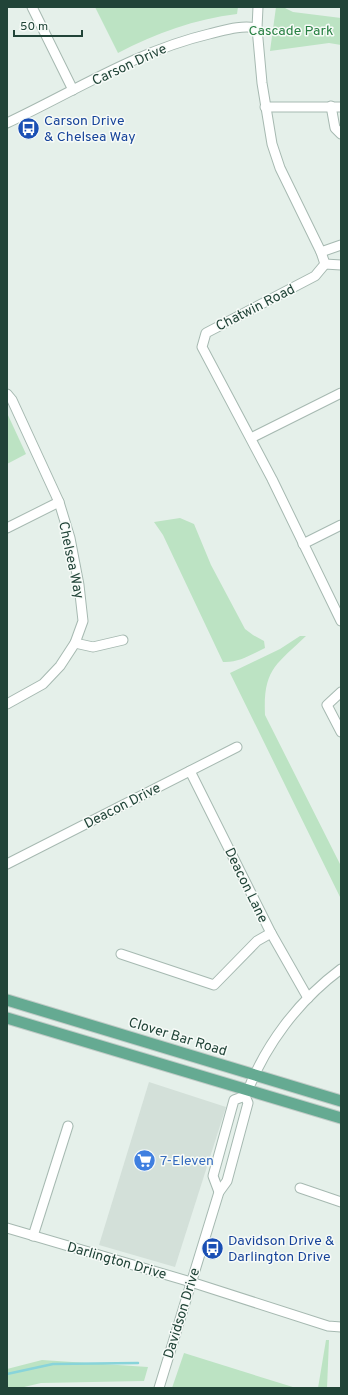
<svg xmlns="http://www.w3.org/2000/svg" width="348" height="1395" viewBox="0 0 348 1395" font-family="Overpass,sans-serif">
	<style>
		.built { fill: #d3e0d9 }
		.green { fill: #bce3c3 }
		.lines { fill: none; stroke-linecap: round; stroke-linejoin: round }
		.stream { stroke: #88d4da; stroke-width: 2.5 }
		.minor-casing { stroke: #a6b9b1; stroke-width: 11 }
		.major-casing { stroke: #c1cbc7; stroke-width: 13 }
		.minor { stroke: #fff; stroke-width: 9 }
		.major { stroke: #65aa92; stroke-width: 11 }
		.labels { text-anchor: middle; stroke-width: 3; stroke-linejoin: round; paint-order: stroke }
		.park-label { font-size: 14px; fill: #278042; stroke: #f7fbf8 }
		.street-label { font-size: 14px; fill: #214438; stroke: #f7fbf8 }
		.transit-label { font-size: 14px; fill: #164399; stroke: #f7fbf8; text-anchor: start }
		.shop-label { font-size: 14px; fill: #366cbe; stroke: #f7fbf8; text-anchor: start }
	</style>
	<rect width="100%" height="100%" fill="#e5f0ea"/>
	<!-- built -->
	<polygon class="built" points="149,1082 226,1107 175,1267 99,1245"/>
	<!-- green -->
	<g class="green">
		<path d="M95,7H238L237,14C195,19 156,33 118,53Z"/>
		<polygon points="276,7 283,7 293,12 341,18 341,45 329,43 270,51"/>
		<polygon points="7,413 26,454 7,464"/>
		<path d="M180,518L194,524L211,565L245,629L253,635L264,641L265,648C251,655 238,663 223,662L163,535L154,522Z"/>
		<path d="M300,636H306C276,665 263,669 265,715L341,866V899L230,673L280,649Z"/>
		<polygon points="326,1340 329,1340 327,1388 318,1388"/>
		<polygon points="184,1353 296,1388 172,1388"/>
		<polygon points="42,1360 148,1367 144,1381 41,1383 20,1388 7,1388 7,1369"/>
	</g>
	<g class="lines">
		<!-- stream -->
		<polyline class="stream" points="7,1374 53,1364 138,1363"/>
		<defs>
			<g id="minor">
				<polyline points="32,7 73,90"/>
				<polyline points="258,7 257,28 262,83 272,144 280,168 321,252 325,264 315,276 206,333 202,347 272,479 341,621"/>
				<polyline points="331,106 335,128 341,134"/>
				<polyline points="265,107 341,107"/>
				<path d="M7,123C73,92 137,51 209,34C226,30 240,25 257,28"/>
				<polyline points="321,252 341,245"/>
				<polyline points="325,264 341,265"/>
				<polyline points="7,394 12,400 59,502 70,538 79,585 83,621 75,643 60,666 43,684 7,704"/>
				<polyline points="251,438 341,393"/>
				<polyline points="7,528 59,502"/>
				<polyline points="303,544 341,525"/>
				<polyline points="75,643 93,647 123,640"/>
				<polyline points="341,692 327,705 341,732"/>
				<polyline points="190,771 271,933 308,998"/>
				<polyline points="7,864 237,747"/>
				<polyline points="121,954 214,985 257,941 271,933"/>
				<path d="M246,1095C265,1045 298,1001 341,969"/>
				<polyline points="300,1188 341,1202"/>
				<polyline points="219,1192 213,1176 234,1100 245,1096"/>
				<polyline points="7,1228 191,1282 328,1326 341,1327"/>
				<polyline points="33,1236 68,1126"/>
				<polyline points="159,1388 219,1192 227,1181 248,1103 245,1096"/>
			</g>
			<g id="major">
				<polyline points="7,1000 341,1101"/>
				<polyline points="7,1018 341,1118"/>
			</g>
		</defs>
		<!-- minor casing -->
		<use href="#minor" class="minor-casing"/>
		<!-- major casing -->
		<use href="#major" class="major-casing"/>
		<!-- minor -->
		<use href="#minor" class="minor"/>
		<!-- major -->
		<use href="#major" class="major"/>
	</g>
	<!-- icons -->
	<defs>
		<symbol id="bus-disc" viewBox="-11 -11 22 22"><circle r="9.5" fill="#1a4fb4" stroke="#f7fbf8"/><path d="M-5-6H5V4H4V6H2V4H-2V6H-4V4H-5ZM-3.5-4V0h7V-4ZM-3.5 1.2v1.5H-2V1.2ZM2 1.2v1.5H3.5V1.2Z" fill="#fff"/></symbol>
		<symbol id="supermarket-disc" viewBox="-11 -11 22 22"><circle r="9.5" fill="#3f7fe0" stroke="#f7fbf8"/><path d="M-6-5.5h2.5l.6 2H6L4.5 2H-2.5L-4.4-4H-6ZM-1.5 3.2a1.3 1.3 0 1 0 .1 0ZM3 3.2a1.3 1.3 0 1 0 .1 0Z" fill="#fff"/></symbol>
	</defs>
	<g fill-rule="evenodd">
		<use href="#bus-disc" x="16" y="116" width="25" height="25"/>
		<use href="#supermarket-disc" x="132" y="1148" width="25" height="25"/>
		<use href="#bus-disc" x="200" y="1236" width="25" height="25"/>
	</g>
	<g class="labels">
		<!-- park labels -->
		<g class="park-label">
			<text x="291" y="35">Cascade Park</text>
		</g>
		<!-- street labels -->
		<g class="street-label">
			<text transform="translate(129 64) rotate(-25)" y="5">Carson Drive</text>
			<text transform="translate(255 307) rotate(-27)" y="5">Chatwin Road</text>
			<text transform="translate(72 560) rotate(78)" y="5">Chelsea Way</text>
			<text transform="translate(122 805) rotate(-27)" y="5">Deacon Drive</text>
			<text transform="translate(247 885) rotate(64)" y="5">Deacon Lane</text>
			<text transform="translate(178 1036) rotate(17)" y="5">Clover Bar Road</text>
			<text transform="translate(117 1260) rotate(16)" y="5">Darlington Drive</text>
			<text transform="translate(181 1313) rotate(-73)" y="5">Davidson Drive</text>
		</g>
		<!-- transit labels -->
		<g class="transit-label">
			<text x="44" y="125">Carson Drive<tspan x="44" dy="16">&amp; Chelsea Way</tspan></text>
			<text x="228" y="1245">Davidson Drive &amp;<tspan x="228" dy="16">Darlington Drive</tspan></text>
		</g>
		<!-- shop labels -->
		<g class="shop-label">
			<text x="160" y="1165">7-Eleven</text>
		</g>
	</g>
	<!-- border -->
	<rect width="348" height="1395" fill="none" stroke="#214438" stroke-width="16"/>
	<!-- scale -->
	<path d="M14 30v6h68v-6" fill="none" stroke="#214438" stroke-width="2"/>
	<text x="20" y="30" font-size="12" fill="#214438" stroke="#f7fbf8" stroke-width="3" paint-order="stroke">50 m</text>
</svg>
